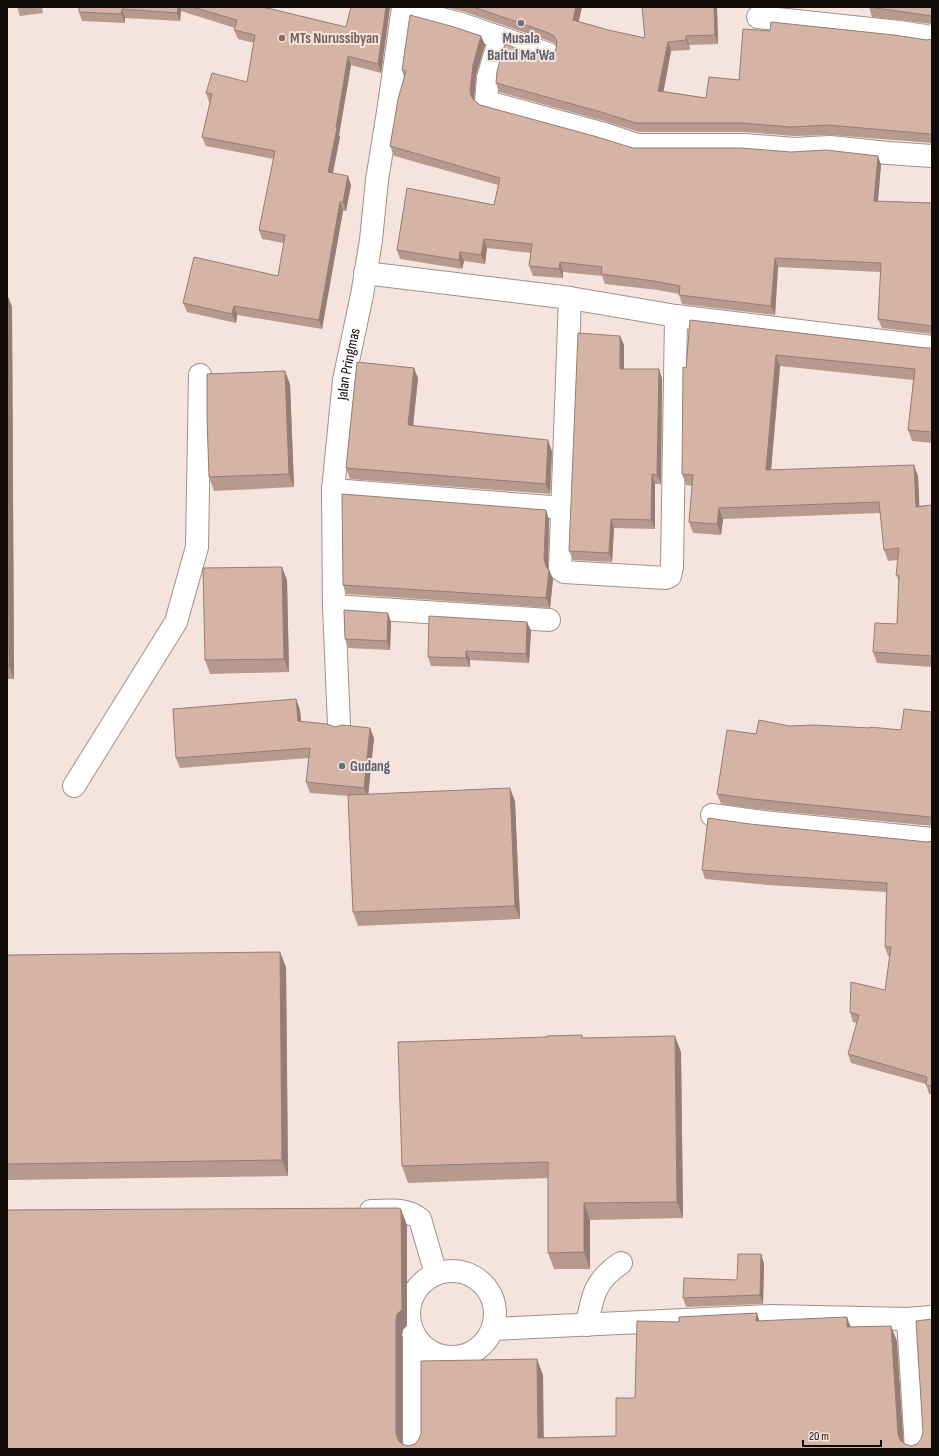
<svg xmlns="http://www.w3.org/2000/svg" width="939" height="1456" viewBox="0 0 939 1456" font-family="'Sofia Sans Condensed',sans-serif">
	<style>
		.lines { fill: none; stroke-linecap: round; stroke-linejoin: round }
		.minor-casing { stroke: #a0918b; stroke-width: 24 }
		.minor { stroke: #fff; stroke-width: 22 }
		.wall { fill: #b79a8e }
		.shaded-wall { fill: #957d74 }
		.building { fill: #d5b3a5; stroke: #957d74 }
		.worship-dot { fill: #6b7280; stroke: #f5e4de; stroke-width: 1.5 }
		.education-dot { fill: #8d6e63; stroke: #f5e4de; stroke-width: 1.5 }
		.labels { text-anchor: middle; stroke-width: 4; stroke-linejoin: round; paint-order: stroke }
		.education-label { font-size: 15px; font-weight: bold; fill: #785e54; stroke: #f5e4de; text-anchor: start }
		.worship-label { font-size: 15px; font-weight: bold; fill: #5b616d; stroke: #f5e4de }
		.street-label { font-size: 15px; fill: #100b09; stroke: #f5e4de }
	</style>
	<rect width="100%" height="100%" fill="#f5e4de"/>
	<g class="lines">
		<defs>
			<g id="minor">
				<polyline points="403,9 461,24 548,54"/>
				<polyline points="758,17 899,32 932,37"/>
				<polyline points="500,38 488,78 486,101 487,102 601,133 637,145 745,145 794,149 830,147 888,153 932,156"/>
				<polyline points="365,273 570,298 676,316 932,347"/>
				<polyline points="570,298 560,569 564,572 666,578 670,576 672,567 676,316"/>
				<polyline points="333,490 563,508"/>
				<polyline points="334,606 549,620"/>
				<path id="s1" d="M339,725L334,606L333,490L344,380L362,295L371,240L377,180L388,112L403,7"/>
				<polyline points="74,786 176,622 197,547 200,375"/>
				<polyline points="712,815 755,821 932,839"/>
				<path d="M371,1211C389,1211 405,1207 420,1219L436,1274"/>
				<circle cx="452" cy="1314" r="43"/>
				<polyline points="908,1319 916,1449"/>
				<path d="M587,1325C592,1296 595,1280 621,1263"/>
				<polyline points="493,1329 771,1316 908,1319 932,1317"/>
				<polyline points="414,1336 414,1449"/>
			</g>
		</defs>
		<!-- minor casing -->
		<use href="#minor" class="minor-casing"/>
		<!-- minor -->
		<use href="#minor" class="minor"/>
	</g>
	<!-- wall -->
	<g class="wall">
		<polygon points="17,7 42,7 43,13 20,16"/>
		<polygon points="79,7 263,7 346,27 351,7 390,7 381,73 351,65 339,135 340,137 333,173 351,185 346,211 343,211 322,329 237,315 236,323 187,312 183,303 278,276 284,243 262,239 259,230 274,159 206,146 202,137 210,102 209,102 206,93 247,82 254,43 238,39 234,30 235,28 181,11 180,21 125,18 125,23 82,21 79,12"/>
		<polygon points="445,7 582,7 578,21 608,30 645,38 642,7 717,7 718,44 689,45 690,50 671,51 663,91 706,98 739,80 770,31 927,40 932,39 932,143 831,135 794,136 745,132 639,132 604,121 499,92 496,83 541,57 547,57 553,54 556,49 557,45 552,42 465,12"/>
		<polygon points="869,7 932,7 932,24 872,17"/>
		<polygon points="481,36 485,45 476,75 474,100 480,105 633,148 881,165 878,201 932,203 932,334 882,328 878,319 881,272 778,267 775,315 682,304 679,294 658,290 605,284 602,276 563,272 563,278 533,276 529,266 531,253 487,248 485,264 464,261 462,269 400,259 397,250 494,205 498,185 394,156 390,146 404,77 402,70"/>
		<polygon points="7,294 12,307 14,679 7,679"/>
		<polygon points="690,320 926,348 932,348 932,443 912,441 908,430 913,380 780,366 771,470 918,476 919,506 932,505 932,667 877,663 873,652 897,624 899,581 896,575 898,560 888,561 884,550 880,513 723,519 721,535 693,533 689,522 692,486 686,485 682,474 686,368"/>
		<polygon points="624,345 624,369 659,369 662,379 661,484 655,484 655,529 614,528 612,562 573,560 569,551"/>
		<polygon points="418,378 413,426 552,451 550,494 350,479 346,468"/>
		<polygon points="290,384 294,487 214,491 209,477"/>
		<polygon points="549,519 548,568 549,570 553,579 550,608 346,594 343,585"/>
		<polygon points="287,580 289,672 210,674 205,660"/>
		<polygon points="391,622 390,650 348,648 345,639"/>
		<polygon points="527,622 531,631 529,663 470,660 470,667 431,666 428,657"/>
		<polygon points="296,699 300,710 301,721 335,727 374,738 368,794 515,801 520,919 358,926 353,912 348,796 310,793 306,782 309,758 180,768 176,758"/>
		<polygon points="932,712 932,826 756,809 721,804 717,794 756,734 789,726 901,730"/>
		<polygon points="750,824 927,842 932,841 932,1094 929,1094 926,1084 851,1063 848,1054 857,1023 853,1022 850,1012 885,990 890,956 888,956 885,947 886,892 768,885 705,879 702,870"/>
		<polygon points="7,955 286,967 288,1176 8,1180 8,1200 7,1201"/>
		<polygon points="582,1035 583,1038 681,1052 683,1218 590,1220 590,1269 554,1269 548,1253 548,1178 408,1183 402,1166 547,1037"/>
		<polygon points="761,1254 764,1264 763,1304 686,1307 683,1298 737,1280"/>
	</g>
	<!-- shaded-wall -->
	<g class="shaded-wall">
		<polygon points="178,7 180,7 181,11 180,21 177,13"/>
		<polygon points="386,7 390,7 381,73 378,64"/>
		<polygon points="576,7 582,7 577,29 573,20"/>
		<polygon points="714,7 717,7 718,44 715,35"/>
		<polygon points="122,9 125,18 125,23 121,14"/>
		<polygon points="481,36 485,45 476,75 474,100 471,96 470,91 473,65"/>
		<polygon points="686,36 689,45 690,50 686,40"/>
		<polygon points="668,42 671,51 662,100 658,91"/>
		<polygon points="348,56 351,65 339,135 340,137 331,181 328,172"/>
		<polygon points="878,156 881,165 877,210 874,201"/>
		<polygon points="348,176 351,185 346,211 343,202"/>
		<polygon points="340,202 343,211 322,329 319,320"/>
		<polygon points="484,239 487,248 485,264 481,255"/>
		<polygon points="460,252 464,261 462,269 459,260"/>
		<polygon points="775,258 778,267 775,315 771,306"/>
		<polygon points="560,262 563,272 563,278 559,269"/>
		<polygon points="7,294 12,307 14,679 9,666"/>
		<polygon points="234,306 237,315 236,323 232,314"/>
		<polygon points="620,336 624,345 624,378 620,369"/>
		<polygon points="776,355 780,366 770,482 766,470"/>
		<polygon points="414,368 418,378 412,436 408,425"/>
		<polygon points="659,369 662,379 661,484 657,475"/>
		<polygon points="285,371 290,384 294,487 289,474"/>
		<polygon points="548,440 552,451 550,494 546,484"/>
		<polygon points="914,465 918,476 920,518 916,507"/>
		<polygon points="652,474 655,484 655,529 651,520"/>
		<polygon points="719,508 723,519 721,535 717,524"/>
		<polygon points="546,510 549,519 548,569 546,566 544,559"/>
		<polygon points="611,519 614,528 612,562 609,553"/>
		<polygon points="282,567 287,580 289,672 284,659"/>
		<polygon points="549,570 553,579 550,608 546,598"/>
		<polygon points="388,613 391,622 390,650 387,641"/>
		<polygon points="527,622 531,631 529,663 526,654"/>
		<polygon points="466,651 470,660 470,667 466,658"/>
		<polygon points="296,699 300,710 302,731 298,721"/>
		<polygon points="370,728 374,738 368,798 364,788"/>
		<polygon points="510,788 515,801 520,919 515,906"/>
		<polygon points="280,952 286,967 288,1176 282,1160"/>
		<polygon points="675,1036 681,1052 683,1218 677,1202"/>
		<polygon points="7,1176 8,1180 8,1200 7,1196"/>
		<polygon points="584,1203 590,1220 590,1269 584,1252"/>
		<polygon points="401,1209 407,1225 407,1326 403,1330 402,1336 402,1449 396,1433 396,1320"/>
		<polygon points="761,1254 764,1264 763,1304 760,1295"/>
		<polygon points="757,1313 762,1329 756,1321"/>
		<polygon points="847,1317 853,1333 847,1327"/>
		<polygon points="891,1326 897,1341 904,1449 898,1434"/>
		<polygon points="537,1359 543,1375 544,1449 538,1438"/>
	</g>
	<!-- building -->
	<g class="building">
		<polygon points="79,7 178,7 177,13 122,9 121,14 79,12"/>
		<polygon points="192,7 263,7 346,27 351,7 386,7 378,64 348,56 336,128 337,128 328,172 348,176 343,202 340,202 319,320 234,306 232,314 183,303 194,257 278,276 285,235 259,230 275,151 202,137 212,94 206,93 212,73 247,82 255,35 234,30 237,20"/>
		<polygon points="473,7 576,7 573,20 608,30 645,38 642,7 714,7 715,35 686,36 686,40 668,42 658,91 706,98 709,77 739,80 743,29 770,31 771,22 894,35 927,40 932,39 932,135 930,134 828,125 791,127 742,123 636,123 601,112 496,83 497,71 505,44 541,57 547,57 553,54 556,49 557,42 554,36 549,33"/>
		<polygon points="869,7 932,7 932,16"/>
		<polygon points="410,15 454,27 481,36 473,65 470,91 471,96 474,100 480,105 594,136 633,148 741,148 791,152 826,150 878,156 874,201 932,203 932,326 878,319 881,263 775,258 771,306 679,295 680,286 654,281 601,274 602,267 560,262 559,269 529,266 532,244 484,239 481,255 460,252 459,260 397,250 407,188 494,205 500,178 390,146 398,99 406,71 402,70"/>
		<polygon points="690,320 926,348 932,348 932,432 908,430 915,369 776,355 766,470 914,465 916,507 932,505 932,656 873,652 875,623 897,624 899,575 896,575 899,548 884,550 879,502 719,508 717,524 689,522 693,475 682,474 683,367 686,368"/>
		<polygon points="7,324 9,666 7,666"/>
		<polygon points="578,333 620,336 620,369 659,369 657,475 652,474 651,520 611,519 609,553 569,551"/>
		<polygon points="357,362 414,368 408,425 548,440 546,484 346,468"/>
		<polygon points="285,371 289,474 209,477 207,418 207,374"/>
		<polygon points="342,494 546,510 544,559 546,566 549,570 546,598 343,585"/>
		<polygon points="282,567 284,659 205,660 203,568"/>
		<polygon points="344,610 388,613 387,641 345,639"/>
		<polygon points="429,616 527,622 526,654 466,651 466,658 428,657"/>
		<polygon points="296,699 298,721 327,724 335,727 342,725 370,728 364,788 306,782 310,748 176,758 173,709"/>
		<polygon points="904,709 932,712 932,818 930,817 753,799 717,794 727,730 756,734 759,720 789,726 814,725 870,728 870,727 901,730"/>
		<polygon points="510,788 515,906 353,912 348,795"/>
		<polygon points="708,818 750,824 927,842 932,841 932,1086 926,1085 927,1077 848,1054 859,1015 850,1012 851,982 885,990 891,947 885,947 887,883 764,875 702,870"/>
		<polygon points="280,952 282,1160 7,1164 7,955"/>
		<polygon points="582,1035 582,1038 675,1036 677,1202 584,1203 584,1252 548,1253 548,1162 402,1166 398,1042 547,1037 547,1036"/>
		<polygon points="398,1208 401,1209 402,1310 397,1314 396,1320 396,1433 398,1440 402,1444 408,1446 415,1444 419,1439 421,1434 421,1361 537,1359 538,1438 616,1436 616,1398 635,1398 637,1321 679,1322 679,1317 757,1313 756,1321 847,1317 847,1327 891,1326 898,1434 900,1440 905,1444 911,1446 917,1444 921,1439 923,1432 916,1321 932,1319 932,1449 7,1449 7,1210"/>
		<polygon points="738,1254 761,1254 760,1295 683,1298 684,1278 737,1280"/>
	</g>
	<!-- markers -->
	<g class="worship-dot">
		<circle cx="521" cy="23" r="4"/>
		<circle cx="342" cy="766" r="4"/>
	</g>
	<circle class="education-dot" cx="282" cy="38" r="4"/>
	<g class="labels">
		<!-- education labels -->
		<g class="education-label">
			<text x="290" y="43">MTs Nurussibyan</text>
		</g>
		<!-- worship labels -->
		<g class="worship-label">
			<text x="521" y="43">Musala<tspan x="521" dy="17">Baitul Ma'Wa</tspan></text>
			<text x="350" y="771" text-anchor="start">Gudang</text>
		</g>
		<!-- street labels -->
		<g class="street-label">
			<text dy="5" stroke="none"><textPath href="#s1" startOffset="362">Jalan Pringmas</textPath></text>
		</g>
	</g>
	<!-- border -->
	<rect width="939" height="1456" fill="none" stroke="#100b09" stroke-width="16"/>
	<!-- scale -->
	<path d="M803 1440v6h78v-6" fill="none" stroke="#100b09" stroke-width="2"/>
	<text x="809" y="1440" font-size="12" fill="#100b09" stroke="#f5e4de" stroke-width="3" paint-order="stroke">20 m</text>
</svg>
